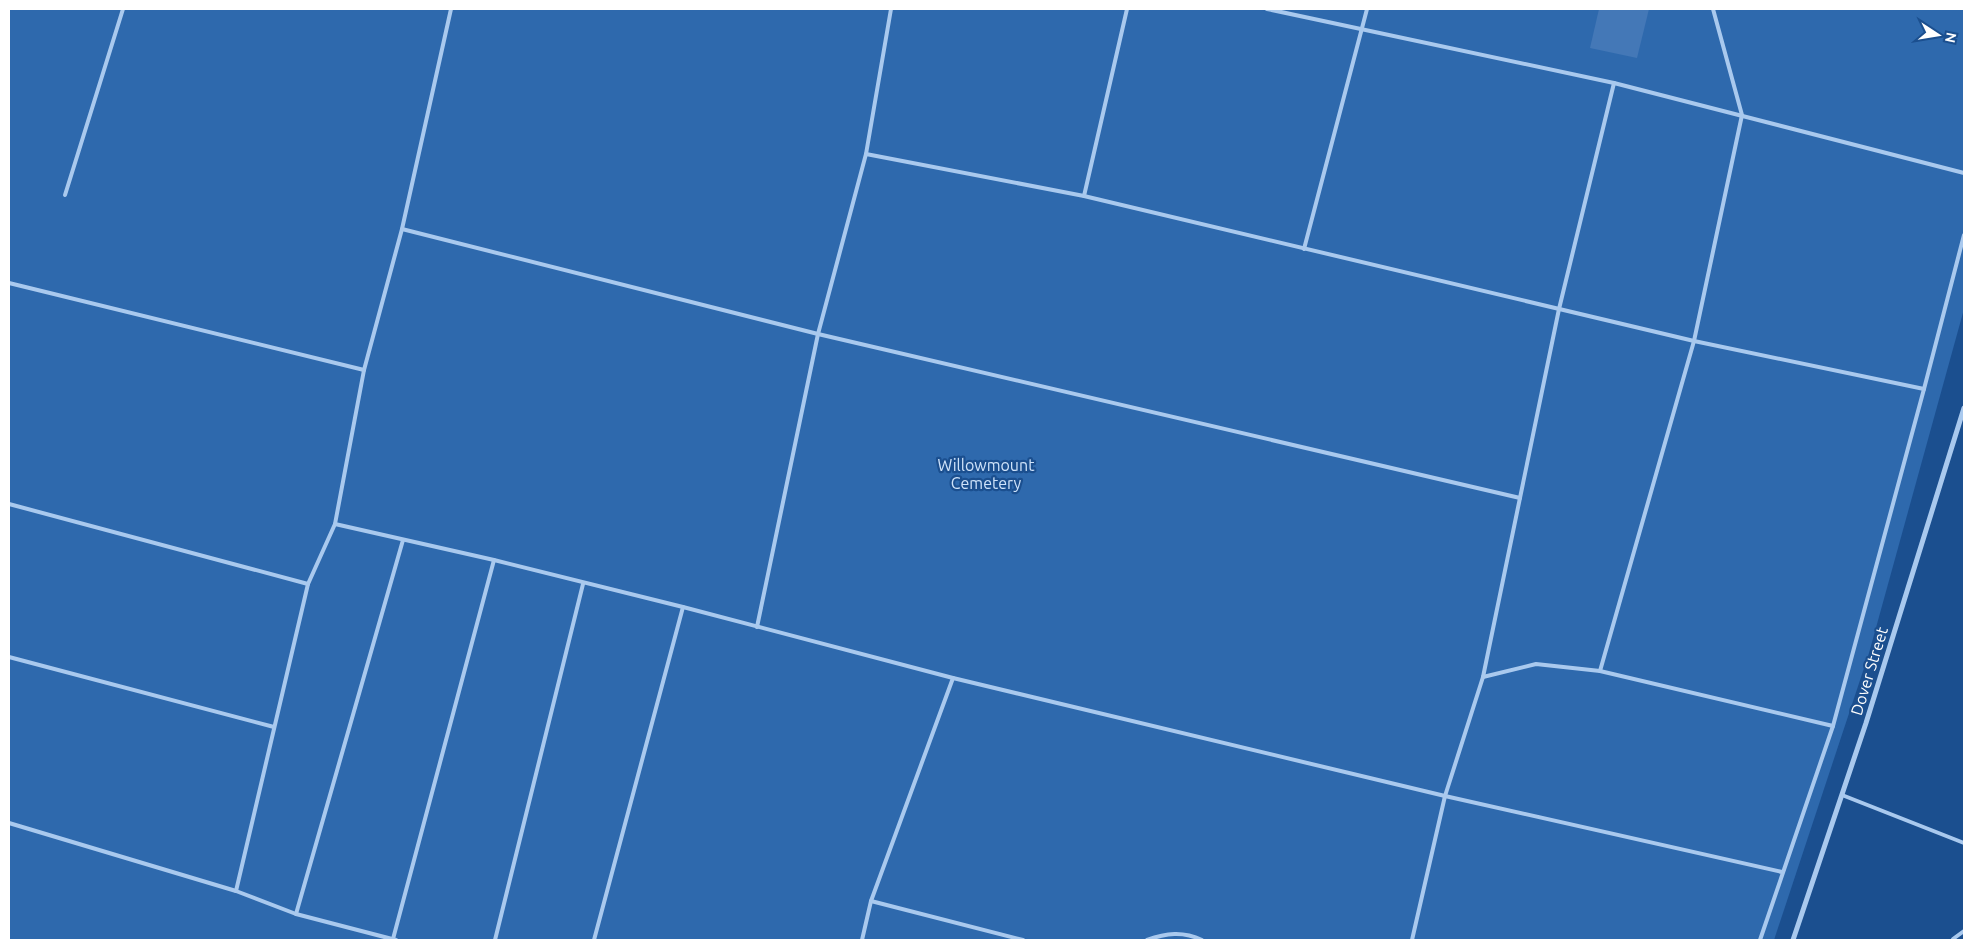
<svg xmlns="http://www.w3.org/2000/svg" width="1973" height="949" viewBox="0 0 1973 949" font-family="Ubuntu,sans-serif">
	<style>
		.green { fill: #2e69ad }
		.building { fill: #4478b7 }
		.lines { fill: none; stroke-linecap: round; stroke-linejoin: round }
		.service { stroke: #a9c9ee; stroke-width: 4 }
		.minor { stroke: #a9c9ee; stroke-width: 5 }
		.labels { text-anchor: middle; stroke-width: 4.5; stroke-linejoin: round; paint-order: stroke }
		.park-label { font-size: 16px; fill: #cfe3fa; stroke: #1b4f8f }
		.street-label { font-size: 16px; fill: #fff; stroke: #1b4f8f }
	</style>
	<rect width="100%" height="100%" fill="#1b4f8f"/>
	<!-- green -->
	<polygon class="green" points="9,9 1964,9 1964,309 1869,653 1774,940 9,940"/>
	<!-- building -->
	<polygon class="building" points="1599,9 1649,9 1637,58 1590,48"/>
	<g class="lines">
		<!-- service -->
		<g class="service">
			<polyline points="1267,9 1614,83 1964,173"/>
			<polyline points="866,154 1084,196 1694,341 1924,389"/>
			<polyline points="65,195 123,9"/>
			<polyline points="1084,196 1127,9"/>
			<polyline points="402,229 818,334 1520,498"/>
			<polyline points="1304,249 1367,9"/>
			<polyline points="9,283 364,370"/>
			<polyline points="9,504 308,584"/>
			<polyline points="335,524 494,560 683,607 953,678 1445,796 1782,872"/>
			<polyline points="757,627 818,334 866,154 891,9"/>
			<polyline points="9,657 274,727"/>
			<polyline points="1600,671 1694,341 1742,115 1713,9"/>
			<polyline points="1483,677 1536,664 1600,671 1833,726"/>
			<polyline points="1842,795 1964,843"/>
			<polyline points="9,823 236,891 296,914 396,940"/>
			<polyline points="236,891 308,584 335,524 364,370 402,229 451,9"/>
			<polyline points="871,901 1023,940"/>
			<polyline points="296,914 403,540"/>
			<polyline points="393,939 494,560"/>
			<polyline points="1953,939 1964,931"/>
			<polyline points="495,940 583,584"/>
			<polyline points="594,940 683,607"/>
			<polyline points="862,940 871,901 953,678"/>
			<path d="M1147,940C1166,933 1183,931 1202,940"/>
			<polyline points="1412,940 1445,796 1483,677 1559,309 1614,83"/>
			<polyline points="1760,940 1833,726 1924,389 1964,235"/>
		</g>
		<!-- minor -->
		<polyline class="minor" points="1793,940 1866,723 1964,408"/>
	</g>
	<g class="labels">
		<!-- park labels -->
		<g class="park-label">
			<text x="986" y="471">Willowmount<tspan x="986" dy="18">Cemetery</tspan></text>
		</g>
		<!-- street labels -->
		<g class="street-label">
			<text transform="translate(1869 671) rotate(-73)" y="6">Dover Street</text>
		</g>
	</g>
	<!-- border -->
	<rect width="1973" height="949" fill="none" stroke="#ffffff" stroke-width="20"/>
	<!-- north arrow -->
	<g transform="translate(1938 35) rotate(102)" stroke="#1b4f8f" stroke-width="4" paint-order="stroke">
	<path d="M0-4L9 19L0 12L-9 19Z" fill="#ffffff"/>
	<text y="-8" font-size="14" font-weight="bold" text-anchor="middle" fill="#ffffff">N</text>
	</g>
</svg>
